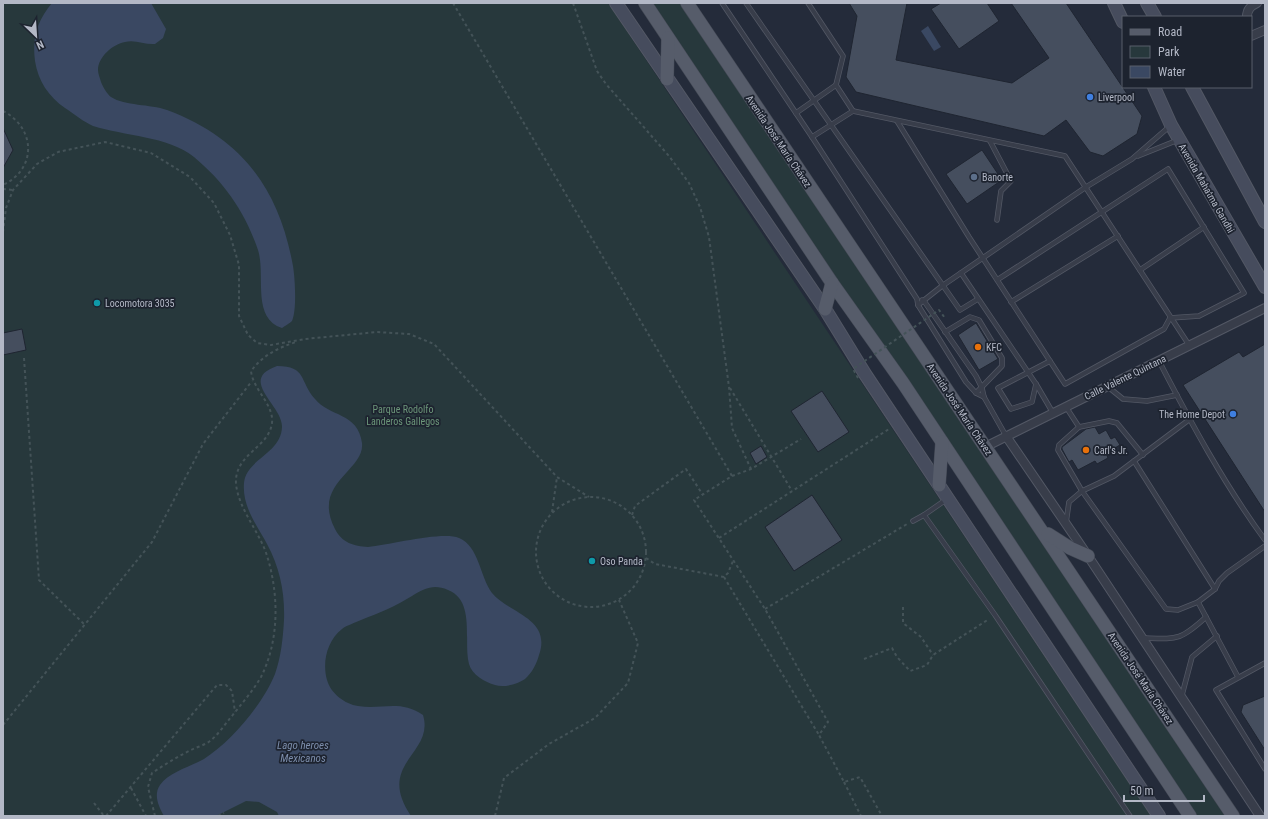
<svg xmlns="http://www.w3.org/2000/svg" width="1268" height="819" viewBox="0 0 1268 819" font-family="'Roboto Condensed',sans-serif">
	<style>
		.green { fill: #27383c }
		.water { fill: #3a4862 }
		.building { fill: #454e5e; stroke: #1f2531 }
		.lines { fill: none; stroke-linecap: round; stroke-linejoin: round }
		.lane-casing { stroke: #535865; stroke-width: 5.5 }
		.street-casing { stroke: #535865; stroke-width: 10 }
		.secondary-casing { stroke: #535865; stroke-width: 14 }
		.primary-casing { stroke: #414753; stroke-width: 14 }
		.path { stroke: #445358; stroke-width: 2; stroke-dasharray: 3 3; stroke-linecap: butt }
		.lane { stroke: #383d4a; stroke-width: 4 }
		.street { stroke: #383d4a; stroke-width: 8 }
		.secondary { stroke: #464c5d; stroke-width: 12 }
		.primary { stroke: #565c6a; stroke-width: 13 }
		.path-bridge { stroke: #445358; stroke-width: 2; stroke-dasharray: 3 3; stroke-linecap: butt }
		.shop-dot { fill: #3f7fe0; stroke: #1d232f; stroke-width: 1.5 }
		.service-dot { fill: #5c6f8a; stroke: #1d232f; stroke-width: 1.5 }
		.culture-dot { fill: #0f9aa8; stroke: #1d232f; stroke-width: 1.5 }
		.food-dot { fill: #e8710a; stroke: #1d232f; stroke-width: 1.5 }
		.labels { text-anchor: middle; stroke-width: 3.5; stroke-linejoin: round; paint-order: stroke }
		.poi-label { font-size: 10px; fill: #b3b8c6; stroke: #1d232f; text-anchor: start }
		.street-label { font-size: 10px; fill: #b3b8c6; stroke: #1d232f }
		.park-label { font-size: 10px; fill: #6b9579; stroke: #1d232f }
		.water-label { font-size: 11px; font-style: italic; fill: #7c8dab; stroke: #1d232f }
	</style>
	<rect width="100%" height="100%" fill="#242b3a"/>
	<!-- green -->
	<g class="green">
		<polygon points="3,3 608,3 1151,816 3,816"/>
		<polygon points="649,3 682,3 1225,816 1194,816"/>
	</g>
	<!-- water -->
	<g class="water">
		<path d="M52,3H151L166,29L163,38L155,44C145,45 135,39 125,42C113,44 98,57 98,70C98,74 100,78 101,82C103,87 107,94 111,97C125,106 150,104 167,110C242,138 279,189 293,266C295,278 297,310 292,321C290,323 285,326 282,328C251,318 266,275 258,250C245,212 225,183 194,157C168,136 124,136 93,126C84,122 74,114 65,108C49,97 38,81 35,61C32,38 37,21 52,3Z"/>
		<polygon points="928,26 941,47 934,51 921,31"/>
		<path d="M277,366C307,366 299,381 315,399C329,417 358,412 362,443C365,471 311,483 335,529C342,543 354,546 368,547C390,545 442,531 459,538C479,546 480,577 492,593C508,613 552,618 539,655C537,663 532,673 525,679C518,684 504,688 495,685C485,682 472,675 469,664C463,642 476,601 448,590C434,584 425,588 412,596C396,606 379,613 361,620C355,623 347,625 342,629C327,641 322,662 327,680C331,694 345,704 358,706C382,710 400,699 423,715C435,754 375,763 411,816H279L277,812L259,802L246,801L216,816H164C159,807 153,795 160,785C169,772 190,767 204,759C231,742 263,704 275,674C281,657 283,638 284,620C285,593 280,568 267,544C257,525 242,507 244,483C246,459 281,454 282,427C283,405 237,380 277,366Z"/>
	</g>
	<!-- building -->
	<g class="building">
		<polygon points="849,3 907,3 896,60 1012,83 1049,58 1011,3 1066,3 1142,116 1137,134 1103,156 1090,152 1066,120 1044,136 856,92 846,77 857,16"/>
		<polygon points="941,3 987,3 999,21 959,49 931,9"/>
		<polygon points="3,128 13,150 3,168"/>
		<polygon points="982,150 1002,180 967,204 946,174"/>
		<polygon points="976,323 998,359 979,370 958,335"/>
		<polygon points="22,329 26,350 3,355 3,333"/>
		<polygon points="1265,344 1265,512 1183,385 1239,352 1243,357"/>
		<polygon points="822,391 849,432 818,452 791,411"/>
		<polygon points="1095,427 1099,434 1106,430 1111,439 1115,437 1120,445 1106,453 1108,458 1097,464 1095,461 1078,470 1072,460 1069,462 1062,449 1062,447 1086,429"/>
		<polygon points="761,446 767,457 756,464 750,453"/>
		<polygon points="812,495 842,540 794,571 765,527"/>
		<polygon points="1265,696 1265,750 1241,712 1243,705"/>
	</g>
	<g class="lines">
		<defs>
			<g id="lane">
				<polyline points="722,3 812,137 917,299 918,305 966,382 976,393 984,397"/>
				<polyline points="746,3 960,310 978,299"/>
				<polyline points="836,85 853,111 1065,156 1189,345"/>
				<polyline points="796,113 836,85 843,56 808,3"/>
				<polyline points="897,121 969,237 1065,384 1164,329 1170,318 1199,316 1244,293 1168,169 997,280"/>
				<polyline points="812,137 853,111"/>
				<polyline points="990,141 1011,181 1001,191 997,220"/>
				<polyline points="1138,156 1178,140"/>
				<polyline points="1140,270 1204,227"/>
				<polyline points="961,273 1036,384 1053,413"/>
				<polyline points="922,300 924,301 976,376 982,388 984,397 1006,436"/>
				<polyline points="1011,302 1118,236"/>
				<polyline points="918,305 942,286 1086,187 1132,159 1170,126"/>
				<polyline points="945,332 970,317 979,320 1002,358 1002,366 976,393"/>
				<path d="M1159,361C1191,423 1224,484 1265,540"/>
				<polyline points="1036,384 1032,402 1011,409 998,388 1050,361"/>
				<polyline points="1107,386 1123,399 1147,401 1177,395"/>
				<polyline points="1066,407 1079,427 1059,445 1058,450 1082,491 1069,502 1066,523"/>
				<polyline points="1190,419 1114,476 1082,491 1166,609 1178,610 1198,602"/>
				<polyline points="1079,427 1109,421 1117,423 1143,455"/>
				<polyline points="1134,461 1215,589"/>
				<polyline points="947,499 924,515 995,615 1130,816"/>
				<polyline points="913,521 924,515"/>
				<path d="M1143,638C1177,639 1180,641 1206,617"/>
				<polyline points="1265,663 1216,690 1265,769"/>
				<polyline points="1238,677 1198,602 1215,589 1219,581 1227,573 1265,546"/>
				<polyline points="1182,695 1192,657 1217,636"/>
			</g>
			<g id="street">
				<path d="M1247,17C1247,9 1251,6 1257,3"/>
				<polyline points="1251,36 1265,30"/>
				<polyline points="1006,436 1088,556 1260,816"/>
				<polyline points="985,447 1265,308"/>
			</g>
			<g id="secondary">
				<polyline points="616,3 825,309 865,374 1159,816"/>
				<polyline points="1114,3 1123,22"/>
				<polyline points="1147,3 1155,17"/>
				<polyline points="1154,87 1171,125 1265,287"/>
				<polyline points="1192,87 1265,222"/>
			</g>
			<g id="primary">
				<polyline points="645,3 832,283 903,383 1190,816"/>
				<polyline points="687,3 1233,816"/>
				<polyline points="667,79 668,38"/>
				<polyline points="825,309 832,283"/>
				<polyline points="939,485 942,442"/>
				<polyline points="1048,534 1070,548 1088,556"/>
			</g>
		</defs>
		<!-- lane casing -->
		<use href="#lane" class="lane-casing"/>
		<!-- street casing -->
		<use href="#street" class="street-casing"/>
		<!-- secondary casing -->
		<use href="#secondary" class="secondary-casing"/>
		<!-- primary casing -->
		<use href="#primary" class="primary-casing"/>
		<!-- path -->
		<g class="path">
			<polyline points="453,3 732,476 694,500 765,609 828,722 819,735 844,782 860,777 882,816"/>
			<polyline points="573,3 597,71 606,84 669,156 689,183 700,207 709,237 729,387 732,428 751,469"/>
			<path d="M3,111C36,128 37,169 3,185"/>
			<polyline points="3,189 13,190"/>
			<polyline points="3,232 6,208 13,190 37,164 58,152 105,142 151,153 190,177 214,203 230,235 239,265 239,316 248,335 257,343 271,345 305,339 377,332 409,334 434,344 557,477 589,497"/>
			<polyline points="24,358 39,580 85,625"/>
			<polyline points="730,388 792,491"/>
			<polyline points="732,476 751,469 801,439"/>
			<circle cx="591" cy="552" r="55"/>
			<polyline points="552,512 557,477"/>
			<polyline points="632,515 635,506 686,469 703,495"/>
			<polyline points="719,538 889,429"/>
			<polyline points="646,558 655,564 724,577 728,573 733,561"/>
			<polyline points="724,577 819,735"/>
			<polyline points="903,607 903,623 921,637 933,655"/>
			<polyline points="765,609 907,524"/>
			<polyline points="864,659 892,648 897,657 910,671 927,665 933,655 989,619"/>
			<polyline points="3,725 152,542 203,444 252,381"/>
			<polyline points="844,782 861,816"/>
			<polyline points="131,788 146,816"/>
			<polyline points="94,803 104,816"/>
			<polyline points="106,816 217,685 226,685 232,691 235,712"/>
			<path d="M155,816L148,787L152,773C164,765 177,757 191,750C197,747 205,745 210,741C218,735 225,724 232,716C242,703 253,691 261,677C279,641 279,597 268,559C261,533 239,511 236,484C234,454 269,448 272,423C274,404 253,390 251,371C263,355 278,348 296,342"/>
			<polyline points="218,816 224,813"/>
			<polyline points="495,816 504,778 549,744 595,718 628,683 638,643 619,600"/>
		</g>
		<!-- lane -->
		<use href="#lane" class="lane"/>
		<!-- street -->
		<use href="#street" class="street"/>
		<!-- secondary -->
		<use href="#secondary" class="secondary"/>
		<!-- primary -->
		<use href="#primary" class="primary"/>
		<!-- path-bridge -->
		<polyline class="path-bridge" points="858,378 853,369 939,310 945,318"/>
	</g>
	<!-- markers -->
	<g class="shop-dot">
		<circle cx="1090" cy="97" r="4"/>
		<circle cx="1233" cy="414" r="4"/>
	</g>
	<circle class="service-dot" cx="974" cy="177" r="4"/>
	<g class="culture-dot">
		<circle cx="97" cy="303" r="4"/>
		<circle cx="592" cy="561" r="4"/>
	</g>
	<g class="food-dot">
		<circle cx="978" cy="347" r="4"/>
		<circle cx="1086" cy="450" r="4"/>
	</g>
	<g class="labels">
		<!-- poi labels -->
		<g class="poi-label">
			<text x="1098" y="101">Liverpool</text>
			<text x="982" y="181">Banorte</text>
			<text x="105" y="307">Locomotora 3035</text>
			<text x="986" y="351">KFC</text>
			<text x="1225" y="418" text-anchor="end">The Home Depot</text>
			<text x="1094" y="454">Carl's Jr.</text>
			<text x="600" y="565">Oso Panda</text>
		</g>
		<!-- street labels -->
		<g class="street-label">
			<text transform="translate(779 141) rotate(56)" y="4">Avenida José María Chávez</text>
			<text transform="translate(1207 188) rotate(60)" y="4">Avenida Mahatma Gandhi</text>
			<text transform="translate(1125 377) rotate(-26)" y="4">Calle Valente Quintana</text>
			<text transform="translate(960 409) rotate(56)" y="4">Avenida José María Chávez</text>
			<text transform="translate(1141 678) rotate(56)" y="4">Avenida José María Chávez</text>
		</g>
		<!-- park labels -->
		<g class="park-label">
			<text x="403" y="413">Parque Rodolfo<tspan x="403" dy="12">Landeros Gallegos</tspan></text>
		</g>
		<!-- water labels -->
		<g class="water-label">
			<text x="303" y="749">Lago heroes<tspan x="303" dy="13">Mexicanos</tspan></text>
		</g>
	</g>
	<!-- border -->
	<rect width="1268" height="819" fill="none" stroke="#b3b8c6" stroke-width="8"/>
	<!-- legend -->
	<rect x="1122" y="16" width="130" height="72" fill="#1d232f" stroke="#595f6b"/>
	<rect x="1130" y="29" width="20" height="6" fill="#565c6a" stroke="#595f6b"/>
	<text x="1158" y="36" font-size="12" fill="#b3b8c6">Road</text>
	<rect x="1130" y="46" width="20" height="12" fill="#27383c" stroke="#595f6b"/>
	<text x="1158" y="56" font-size="12" fill="#b3b8c6">Park</text>
	<rect x="1130" y="66" width="20" height="12" fill="#3a4862" stroke="#595f6b"/>
	<text x="1158" y="76" font-size="12" fill="#b3b8c6">Water</text>
	<!-- north arrow -->
	<g transform="translate(36 36) rotate(155)" stroke="#1d232f" stroke-width="3" paint-order="stroke">
	<path d="M0-3L7 15L0 10L-7 15Z" fill="#b3b8c6"/>
	<text y="-6" font-size="11" font-weight="bold" text-anchor="middle" fill="#b3b8c6">N</text>
	</g>
	<!-- scale -->
	<path d="M1124 795v6h80v-6" fill="none" stroke="#b3b8c6" stroke-width="2"/>
	<text x="1130" y="795" font-size="12" fill="#b3b8c6" stroke="#1d232f" stroke-width="3" paint-order="stroke">50 m</text>
</svg>
